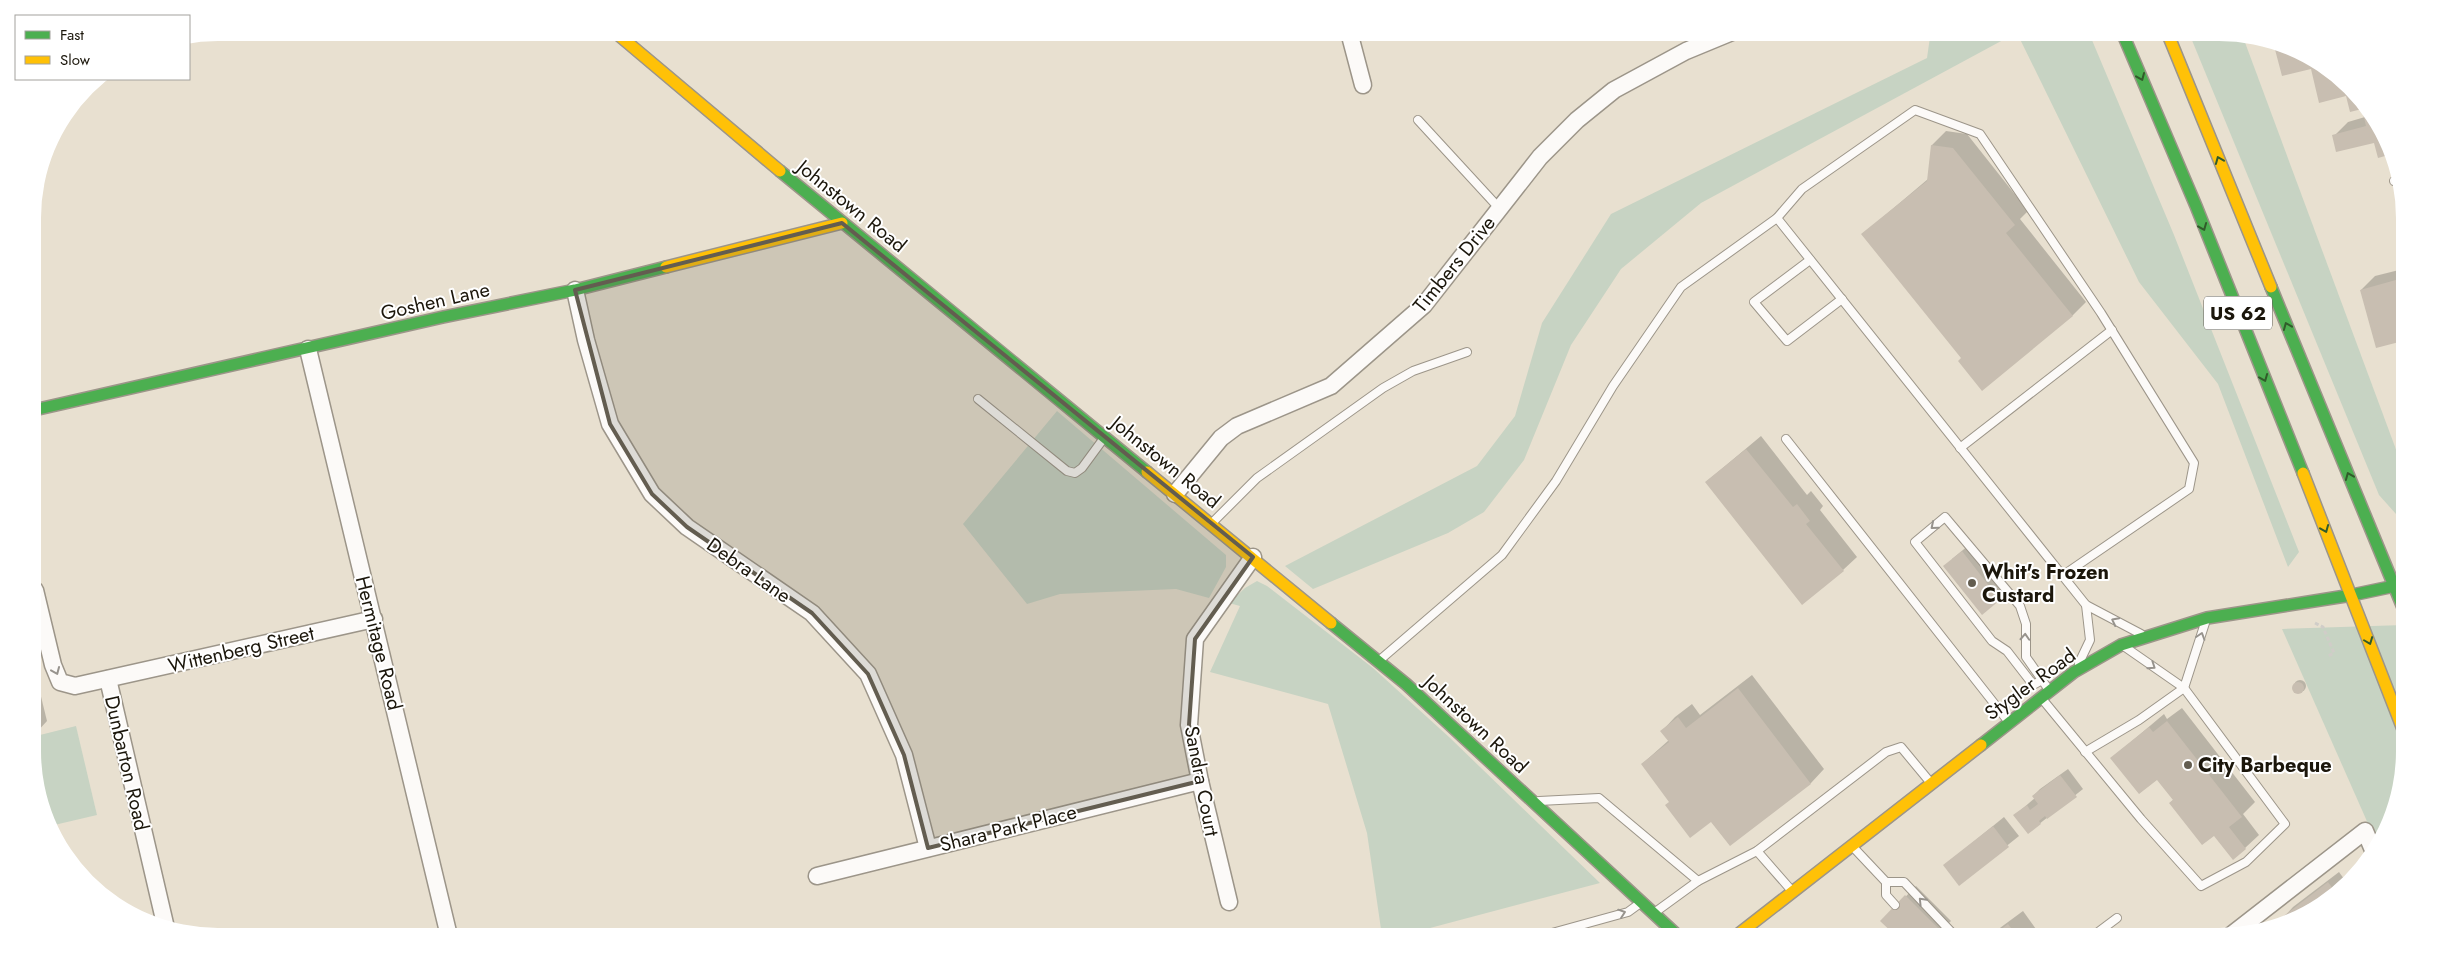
<svg xmlns="http://www.w3.org/2000/svg" width="2437" height="969" viewBox="0 0 2437 969" font-family="Jost,sans-serif">
	<style>
		.green { fill: #c7d3c3 }
		.shadow { fill: #0003 }
		.building { fill: #c8beb1 }
		.lines { fill: none; stroke-linecap: round; stroke-linejoin: round }
		.lane-casing { stroke: #9c9589; stroke-width: 10 }
		.street-casing { stroke: #9c9589; stroke-width: 19 }
		.fast-casing { stroke: #9c9589; stroke-width: 14 }
		.slow-casing { stroke: #9c9589; stroke-width: 14 }
		.path { stroke: #d0cdc8; stroke-width: 3; stroke-dasharray: 4 2.5; stroke-linecap: butt }
		.lane { stroke: #fcfaf8; stroke-width: 8 }
		.street { stroke: #fcfaf8; stroke-width: 16 }
		.fast { stroke: #4caf50; stroke-width: 11 }
		.slow { stroke: #ffc107; stroke-width: 11 }
		.oneway { stroke: #315b2a }
		.oneway2 { stroke: #97938d }
		.marked { fill: #635d50; fill-opacity: 0.2; stroke: #635d50; stroke-width: 4; stroke-linejoin: round }
		.poi-dot { fill: #635d50; stroke: #fff; stroke-width: 2 }
		.labels { text-anchor: middle; stroke-width: 4; stroke-linejoin: round; paint-order: stroke }
		.shield { fill: #fff; stroke: #5f5c54; stroke-width: 1 }
		.shield-label { font-size: 19px; font-weight: bold; fill: #1b160b }
		.street-label { font-size: 20px; fill: #1b160b; stroke: #fff }
		.poi-label { font-size: 20px; font-weight: bold; fill: #1b160b; stroke: #fff; text-anchor: start }
	</style>
	<rect width="100%" height="100%" fill="#e8e0d0"/>
	<!-- green -->
	<g class="green">
		<polygon points="1927,33 2016,33 1701,203 1621,269 1571,345 1524,460 1484,512 1448,533 1313,589 1285,566 1477,466 1515,416 1542,323 1611,214 1927,58 1930,37"/>
		<polygon points="2017,33 2089,33 2174,235 2299,552 2288,567 2218,384 2139,282"/>
		<polygon points="2189,33 2218,33 2243,37 2404,471 2404,523 2379,495"/>
		<polygon points="1057,411 1226,555 1226,567 1209,598 1176,589 1060,594 1027,604 963,524"/>
		<polygon points="1257,581 1267,586 1373,668 1449,737 1600,883 1430,928 1432,936 1382,936 1367,833 1328,704 1210,672 1240,606 1229,603 1245,588"/>
		<polygon points="2404,625 2404,750 2395,811 2377,844 2282,629"/>
		<polygon points="76,726 97,815 50,826 36,786 36,736"/>
	</g>
	<!-- shadow -->
	<g class="shadow">
		<polygon points="2275,42 2331,71 2366,105 2392,153 2379,156 2375,141 2334,136 2348,122 2365,117 2363,107 2312,68 2283,74"/>
		<polygon points="1946,131 1967,134 2028,211 2020,219 2086,302 2073,315 1982,389 1962,358 1863,234 1928,179 1932,145"/>
		<polygon points="2403,269 2403,339 2377,346 2361,290 2375,276"/>
		<polygon points="1761,436 1807,495 1811,491 1823,506 1820,510 1857,557 1843,570 1706,482"/>
		<polygon points="1969,545 2006,592 1982,613 1952,559"/>
		<polygon points="35,672 47,721 36,733"/>
		<polygon points="1752,675 1824,769 1811,783 1730,845 1711,821 1671,801 1642,764 1669,740 1662,731 1675,717 1692,704 1700,715"/>
		<circle cx="2300" cy="686" r="6"/>
		<polygon points="2182,708 2255,802 2243,814 2259,835 2245,848 2214,834 2170,803 2174,799 2157,778 2112,758 2164,714 2167,719"/>
		<polygon points="2068,769 2083,789 2028,833 2015,815 2035,798 2033,796 2040,789"/>
		<polygon points="2004,817 2019,836 1959,884 1945,865"/>
		<polygon points="2339,872 2347,883 2331,898 2286,922 2283,918 2293,907"/>
		<polygon points="1916,886 1951,921 1936,936 1898,936 1882,921"/>
		<polygon points="2023,911 2041,936 1989,936"/>
		<polygon points="1865,930 1870,936 1859,936"/>
	</g>
	<!-- building -->
	<g class="building">
		<polygon points="2273,42 2331,71 2366,105 2392,154 2378,158 2374,143 2336,152 2332,135 2366,126 2362,109 2350,112 2346,96 2319,103 2311,69 2282,76"/>
		<polygon points="1931,145 1953,148 2015,225 2006,233 2073,316 1982,391 1958,361 1961,358 1861,234 1927,181"/>
		<polygon points="2403,278 2403,341 2376,348 2360,290"/>
		<polygon points="1746,449 1793,507 1797,504 1810,521 1806,524 1844,571 1802,605 1705,482"/>
		<polygon points="1962,551 2000,600 1982,615 1943,566"/>
		<circle cx="2298" cy="688" r="6"/>
		<polygon points="1738,688 1811,784 1730,846 1711,822 1690,838 1665,805 1669,802 1641,764 1669,742 1660,731 1678,717 1686,728"/>
		<polygon points="2167,721 2242,817 2229,827 2246,849 2233,860 2214,836 2202,845 2169,803 2173,800 2157,780 2139,794 2110,758 2149,727 2153,732"/>
		<polygon points="2060,775 2077,797 2047,819 2045,816 2039,821 2041,824 2028,834 2013,815 2027,805 2030,810 2038,804 2032,796"/>
		<polygon points="1993,826 2009,847 1959,886 1943,865"/>
		<polygon points="2328,882 2336,893 2331,898 2285,923 2281,918"/>
		<polygon points="1905,895 1942,932 1938,936 1896,936 1880,921"/>
		<polygon points="2008,924 2017,936 1992,936"/>
	</g>
	<g class="lines">
		<defs>
			<g id="lane">
				<polyline points="1418,120 1499,208"/>
				<polyline points="2394,181 2399,180"/>
				<polyline points="1810,260 1754,302 1787,341 1842,299"/>
				<polyline points="978,399 1067,471 1075,473 1082,468 1104,438"/>
				<polyline points="1786,439 2008,721"/>
				<polyline points="1960,448 2112,330"/>
				<polyline points="1212,523 1257,478 1383,388 1413,371 1467,352"/>
				<polyline points="2062,576 2189,489 2194,463 2101,313 1980,134 1915,110 1802,189 1777,218 2086,605 2141,634"/>
				<polyline points="1381,659 1502,555 1556,481 1613,386 1681,287 1777,218"/>
				<polyline points="2079,663 2090,640 2086,605"/>
				<polyline points="2042,680 2035,684 2031,682 2007,651 1992,641 1915,542 1945,517 2020,606 2026,624 2026,657 2049,690"/>
				<polyline points="2043,700 2141,819 2201,886 2246,862 2285,824 2184,688 2125,647"/>
				<polyline points="2085,752 2139,720 2184,688 2205,623"/>
				<polyline points="1539,801 1599,798 1698,881 1654,913"/>
				<polyline points="1853,847 1886,882"/>
				<polyline points="1757,851 1792,891"/>
				<polyline points="1698,881 1757,851 1886,752 1901,747 1930,782"/>
				<polyline points="1895,905 1886,895 1886,882 1904,882 1955,936"/>
				<polyline points="1541,936 1628,912 1639,904"/>
				<polyline points="2093,936 2117,918"/>
			</g>
			<g id="street">
				<polyline points="1349,32 1363,85"/>
				<polyline points="575,290 586,340 610,424 652,494 687,527 812,613 868,674 904,755 928,848"/>
				<polyline points="308,349 449,936"/>
				<polyline points="1175,494 1221,438 1237,426 1331,386 1424,305 1540,157 1577,120 1614,90 1686,51 1732,32"/>
				<polyline points="35,590 53,665 60,682 75,686 374,619"/>
				<polyline points="108,679 166,928"/>
				<polyline points="817,876 1200,781"/>
				<polyline points="1229,902 1200,781 1189,725 1195,639 1253,557"/>
				<polyline points="2230,936 2365,831 2373,850"/>
			</g>
			<g id="fast">
				<polyline points="2122,32 2196,206 2303,473"/>
				<polyline points="780,171 1147,472"/>
				<polyline points="2271,287 2404,610"/>
				<polyline points="34,410 443,317 575,290 666,267"/>
				<polyline points="1331,623 1406,684 1678,936"/>
				<polyline points="1981,745 2074,672 2121,645 2207,618 2352,595 2404,584"/>
			</g>
			<g id="slow">
				<polyline points="615,32 780,171"/>
				<polyline points="2167,32 2271,287"/>
				<polyline points="666,267 842,223"/>
				<polyline points="1147,472 1331,623"/>
				<polyline points="2303,473 2404,732"/>
				<polyline points="1736,936 1981,745"/>
			</g>
		</defs>
		<!-- lane casing -->
		<use href="#lane" class="lane-casing"/>
		<!-- street casing -->
		<use href="#street" class="street-casing"/>
		<!-- fast casing -->
		<use href="#fast" class="fast-casing"/>
		<!-- slow casing -->
		<use href="#slow" class="slow-casing"/>
		<!-- path -->
		<polyline class="path" points="2315,623 2323,627 2334,653 2328,656"/>
		<!-- lane -->
		<use href="#lane" class="lane"/>
		<!-- street -->
		<use href="#street" class="street"/>
		<!-- fast -->
		<use href="#fast" class="fast"/>
		<!-- slow -->
		<use href="#slow" class="slow"/>
	</g>
	<!-- one-way arrows -->
	<defs><path id="oneway-chevron" d="M-2-3.5L2.5 0L-2 3.5" fill="none" stroke-width="1.6" stroke-linecap="round" stroke-linejoin="round" transform="scale(1.25)"/></defs>
	<g class="oneway">
		<use href="#oneway-chevron" transform="translate(2141 77) rotate(67)"/>
		<use href="#oneway-chevron" transform="translate(2219 160) rotate(-112)"/>
		<use href="#oneway-chevron" transform="translate(2203 227) rotate(68)"/>
		<use href="#oneway-chevron" transform="translate(2287 326) rotate(-112)"/>
		<use href="#oneway-chevron" transform="translate(2264 378) rotate(68)"/>
		<use href="#oneway-chevron" transform="translate(2349 476) rotate(-112)"/>
		<use href="#oneway-chevron" transform="translate(2325 529) rotate(68)"/>
		<use href="#oneway-chevron" transform="translate(2369 641) rotate(69)"/>
	</g>
	<g class="oneway2">
		<use href="#oneway-chevron" transform="translate(1934 526) rotate(140)"/>
		<use href="#oneway-chevron" transform="translate(2115 621) rotate(-153)"/>
		<use href="#oneway-chevron" transform="translate(2201 636) rotate(-72)"/>
		<use href="#oneway-chevron" transform="translate(2025 637) rotate(-87)"/>
		<use href="#oneway-chevron" transform="translate(2152 666) rotate(34)"/>
		<use href="#oneway-chevron" transform="translate(56 671) rotate(67)"/>
		<use href="#oneway-chevron" transform="translate(1922 901) rotate(-134)"/>
		<use href="#oneway-chevron" transform="translate(1622 913) rotate(-19)"/>
	</g>
	<!-- marked area -->
	<path class="marked" d="M842,223L1253,557L1195,639L1189,725L1200,781L928,848L904,755L868,674L812,613L687,527L652,494L610,424L575,290Z"/>
	<!-- markers -->
	<g class="poi-dot">
		<circle cx="1972" cy="583" r="5"/>
		<circle cx="2188" cy="765" r="5"/>
	</g>
	<g class="labels">
		<!-- shield labels -->
		<rect class="shield" x="2204" y="296.5" width="68" height="33" rx="4"/>
		<g class="shield-label">
			<text x="2238" y="320">US 62</text>
		</g>
		<!-- street labels -->
		<g class="street-label">
			<text transform="translate(852 206) rotate(39)" y="7">Johnstown Road</text>
			<text transform="translate(1454 264) rotate(-51)" y="7">Timbers Drive</text>
			<text transform="translate(435 301) rotate(-13)" y="7">Goshen Lane</text>
			<text transform="translate(1166 462) rotate(39)" y="7">Johnstown Road</text>
			<text transform="translate(749 570) rotate(35)" y="7">Debra Lane</text>
			<text transform="translate(379 643) rotate(76)" y="7">Hermitage Road</text>
			<text transform="translate(241 649) rotate(-13)" y="7">Wittenberg Street</text>
			<text transform="translate(2030 684) rotate(-36)" y="7">Stygler Road</text>
			<text transform="translate(1476 724) rotate(43)" y="7">Johnstown Road</text>
			<text transform="translate(127 763) rotate(77)" y="7">Dunbarton Road</text>
			<text transform="translate(1202 781) rotate(79)" y="7">Sandra Court</text>
			<text transform="translate(1008 828) rotate(-14)" y="7">Shara Park Place</text>
		</g>
		<!-- poi labels -->
		<g class="poi-label">
			<text x="1982" y="579">Whit's Frozen<tspan x="1982" dy="23">Custard</tspan></text>
			<text x="2198" y="772">City Barbeque</text>
		</g>
	</g>
	<!-- crop -->
	<path d="M0 0H2437V969H0ZM218 41H2219A177 177 0 0 1 2396 218V751A177 177 0 0 1 2219 928H218A177 177 0 0 1 41 751V218A177 177 0 0 1 218 41Z" fill="#fff" fill-rule="evenodd"/>
	<!-- legend -->
	<rect x="15" y="15" width="175" height="65" fill="#ffffff" stroke="#a4a29d"/>
	<rect x="25" y="31" width="25" height="8" fill="#4caf50" stroke="#a4a29d"/>
	<text x="60" y="40" font-size="15" fill="#1b160b">Fast</text>
	<rect x="25" y="56" width="25" height="8" fill="#ffc107" stroke="#a4a29d"/>
	<text x="60" y="65" font-size="15" fill="#1b160b">Slow</text>
</svg>
